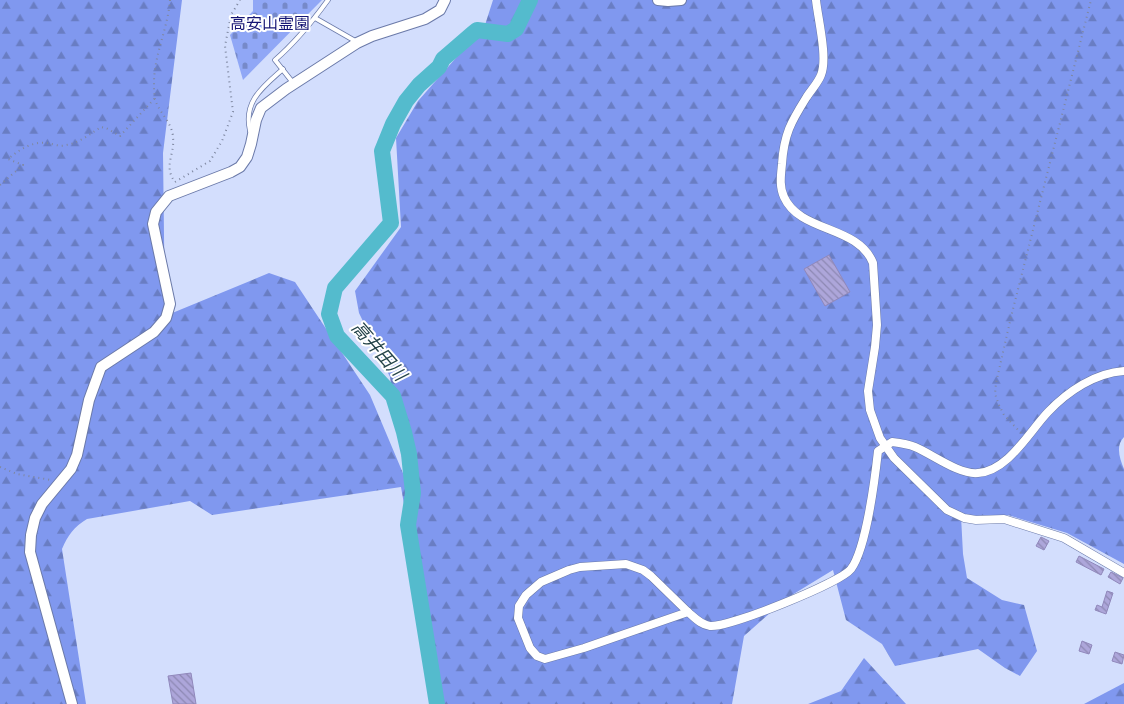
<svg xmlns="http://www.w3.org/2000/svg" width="1124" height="704" font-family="'IBM Plex Sans','Noto Sans JP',sans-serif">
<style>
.forest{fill:url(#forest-firs)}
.cemetery{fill:url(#cemetery-stones)}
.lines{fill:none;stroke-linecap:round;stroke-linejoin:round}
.river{stroke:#54bbcd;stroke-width:16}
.building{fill:url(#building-back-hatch);stroke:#9088bb}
.service-casing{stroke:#6b7aa9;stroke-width:5.5}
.minor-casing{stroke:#6b7aa9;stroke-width:9}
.tertiary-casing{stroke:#6b7aa9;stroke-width:12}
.path{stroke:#7e87a0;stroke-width:2;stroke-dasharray:1 4;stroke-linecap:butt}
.service{stroke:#fff;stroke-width:4}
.minor{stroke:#fff;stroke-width:8}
.tertiary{stroke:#fff;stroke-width:10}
.labels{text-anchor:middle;stroke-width:4;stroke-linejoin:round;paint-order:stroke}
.park-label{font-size:16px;fill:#151574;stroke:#fff}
.water-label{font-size:18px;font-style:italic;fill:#244349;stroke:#fff}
</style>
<defs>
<pattern id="forest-firs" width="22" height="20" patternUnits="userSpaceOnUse" patternTransform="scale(1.25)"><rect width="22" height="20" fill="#8098ef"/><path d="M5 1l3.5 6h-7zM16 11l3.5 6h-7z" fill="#697dc3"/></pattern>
<pattern id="cemetery-stones" width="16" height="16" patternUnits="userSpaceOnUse" patternTransform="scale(1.25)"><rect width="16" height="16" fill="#90a7f6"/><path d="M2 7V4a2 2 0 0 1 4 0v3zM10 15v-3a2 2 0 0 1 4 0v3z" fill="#7689c9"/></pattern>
<pattern id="building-back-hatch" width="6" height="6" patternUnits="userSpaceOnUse" patternTransform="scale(1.25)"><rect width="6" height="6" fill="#ada6da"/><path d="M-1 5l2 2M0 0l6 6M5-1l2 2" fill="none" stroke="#8d88b3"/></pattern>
</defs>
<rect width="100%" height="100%" fill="#d3defd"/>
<!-- forest -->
<g class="forest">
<path d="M 0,0 L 182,0 L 163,153 L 165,316 L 269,273 L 295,282 L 370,395 L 405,478 L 390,377 L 359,313 L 355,291 L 401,227 L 396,138 L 418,101 L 485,25 L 493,0 L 1124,0 L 1124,437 C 1115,446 1120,459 1124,469 L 1124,564 L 1067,533 L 1008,515 L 961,516 L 963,554 L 967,578 L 1002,600 L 1024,605 L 1037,651 L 1020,676 L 1005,668 L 978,649 L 895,666 L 882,644 L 846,620 L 833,570 L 787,598 L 744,636 L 732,704 L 439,704 L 401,487 L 212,515 L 190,501 L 87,519 C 74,527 68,535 62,549 L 86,704 L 0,704 Z"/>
<path d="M 864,658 L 906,704 L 808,704 L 841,691 Z"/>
<path d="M 1124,683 L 1124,704 L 1084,704 Z"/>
</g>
<!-- cemetery -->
<path class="cemetery" d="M 253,0 L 322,0 L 243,80 L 230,35 L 253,11 Z"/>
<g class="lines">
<!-- river -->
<path class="river" d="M 437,704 L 408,525 L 413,493 L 409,454 L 404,432 L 393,396 L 337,336 L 329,314 L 335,288 L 391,223 L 382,151 L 393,124 L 406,101 L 419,85 L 439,67 L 443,59 L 450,53 L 472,34 L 477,30 L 508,34 L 516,29 L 530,0"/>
</g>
<!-- building -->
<g class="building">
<path d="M 829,255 L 850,292 L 825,306 L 804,269 Z"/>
<path d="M 1041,537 L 1049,541 L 1044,550 L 1036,546 Z"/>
<path d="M 1079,556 L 1104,569 L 1101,575 L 1076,562 Z"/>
<path d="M 1111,572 L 1123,578 L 1120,584 L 1108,577 Z"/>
<path d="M 1107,591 L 1113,593 L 1106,614 L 1095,610 L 1097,605 L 1102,607 Z"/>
<path d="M 1082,641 L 1092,645 L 1089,654 L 1079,651 Z"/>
<path d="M 1115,652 L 1124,655 L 1122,664 L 1112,661 Z"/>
<path d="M 191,673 L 196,704 L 173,704 L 168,676 Z"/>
</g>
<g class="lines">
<!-- service casing -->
<g class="service-casing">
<g id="service">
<path d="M 315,18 L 357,42"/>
<path d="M 294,84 L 275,60 C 296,42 312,22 328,0"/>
<path d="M 250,131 C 243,101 263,87 283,69"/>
</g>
</g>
<!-- minor casing -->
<g class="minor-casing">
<g id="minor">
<path d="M 816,0 C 818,19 828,58 821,75 C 818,83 811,90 806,98 C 791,122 784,134 782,164 C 781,175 779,186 784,197 C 800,233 858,225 873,263 L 877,325 L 875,347 L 868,391 L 870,410 L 880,438 L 894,458 L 947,510 L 964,518 L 976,520 L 1004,519 L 1064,538 L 1124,573"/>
<path d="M 626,564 L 643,570 L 651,576 L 688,612 L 584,648 L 545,659 L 537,656 L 530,648 L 518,618 L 519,606 L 526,595 L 541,582 L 569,570 L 580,567 Z"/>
<path d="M 688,612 C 695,618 701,625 710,626 C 728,628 840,583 851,569 C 866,549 875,478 878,451 L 892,442 C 900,443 908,444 915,447 C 932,454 959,475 978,473 C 1008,471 1029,432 1048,412 C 1068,391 1095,373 1124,371"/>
</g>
</g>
<!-- tertiary casing -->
<g class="tertiary-casing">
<g id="tertiary">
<path d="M 658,0 L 668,1 L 681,0"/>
<path d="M 72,704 L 30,552 L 31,535 L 35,518 L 42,504 L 71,469 L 77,455 L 89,400 L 101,367 L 154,332 L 166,318 L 170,304 L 153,224 L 156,212 L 169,196 L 231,172 L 240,167 L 247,157 L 251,144 L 256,120 L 261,108 L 286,89 L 357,43 L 372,36 L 425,19 L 440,10 L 445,0"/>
</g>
</g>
<!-- path -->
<g class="path">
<path d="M 170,0 C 168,28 154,55 154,83 C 154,88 154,94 155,99 C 159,113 172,122 173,137 C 175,155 163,166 175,182"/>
<path d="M 175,182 L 210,161 L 222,141 L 233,112 L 225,46 L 231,15 L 240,0"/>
<path d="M 0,185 L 23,165 L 8,159 C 19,150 32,141 47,143 C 53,144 60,147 66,145 C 79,143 90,134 101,127 L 106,128 L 120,136 L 155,98"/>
<path d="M 1021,433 L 1004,415 L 999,405 L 995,394 L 996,383 L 1011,317 L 1091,0"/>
<path d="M 0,467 L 17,474 L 51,480"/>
</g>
<!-- service -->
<use href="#service" class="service"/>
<!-- minor -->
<use href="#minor" class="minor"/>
<!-- tertiary -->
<use href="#tertiary" class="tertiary"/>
</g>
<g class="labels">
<!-- park labels -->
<g class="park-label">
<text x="270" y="29">高安山霊園</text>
</g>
<!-- water labels -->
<g class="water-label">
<text transform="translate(379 351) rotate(49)" y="6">高井田川</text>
</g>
</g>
</svg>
